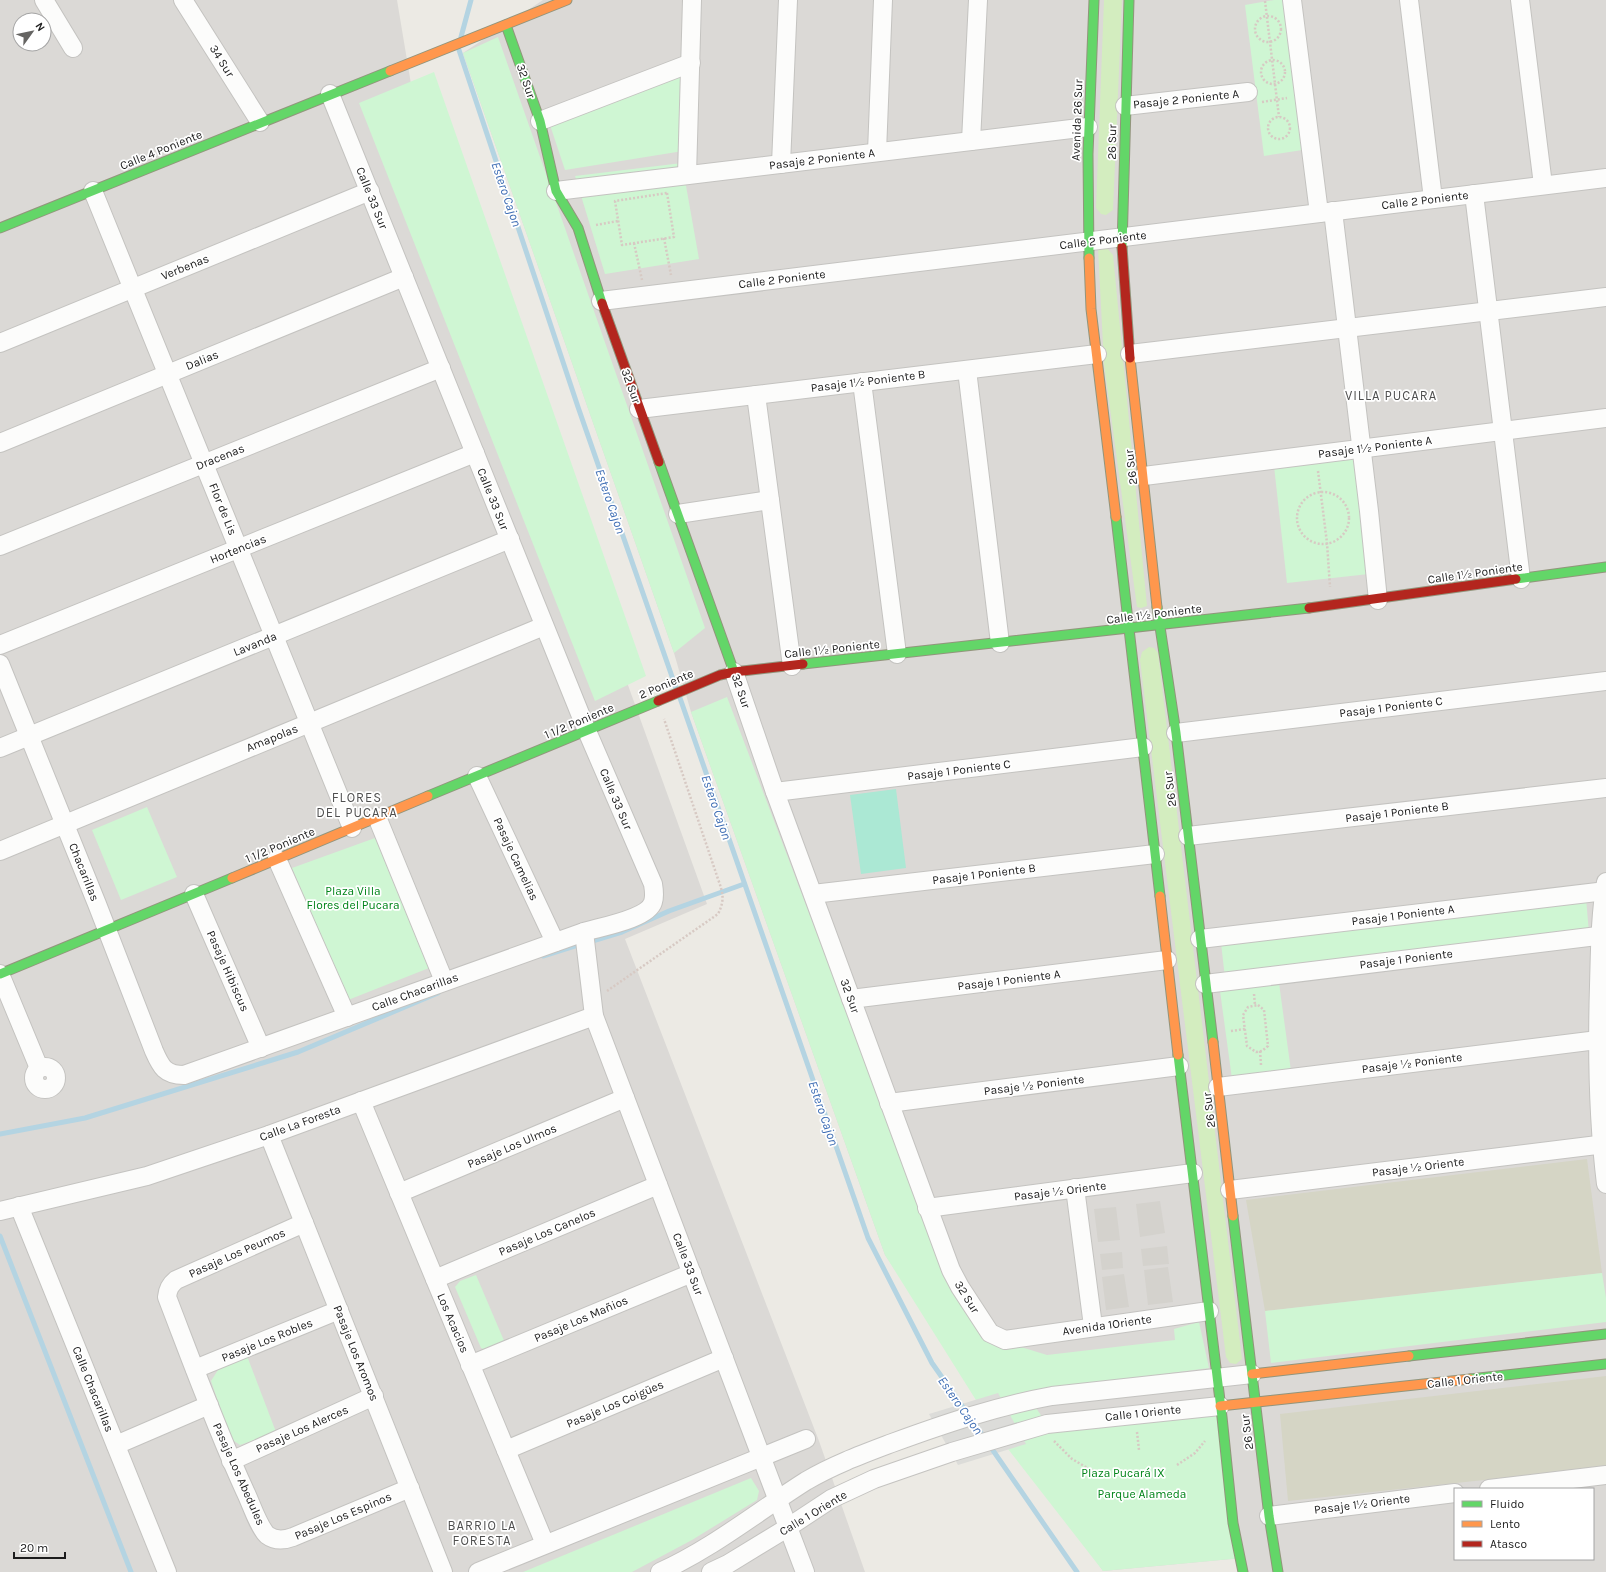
<svg xmlns="http://www.w3.org/2000/svg" width="1606" height="1572" font-family="Karla,sans-serif">
<style>
.residential{fill:#dbd9d6;fill-rule:evenodd}
.construction{fill:#d5d5c5}
.grass{fill:#d3edbf}
.park{fill:#cff6d3}
.pitch{fill:#abe8d4}
.pier{fill:#dcdcd9}
.lines{fill:none;stroke-linecap:round;stroke-linejoin:round}
.stream{stroke:#b4d4e2;stroke-width:5}
.building{fill:#d4d2cd}
.street-casing{stroke:#c4c3c0;stroke-width:20}
.fast-casing{stroke:#92957c;stroke-width:11}
.slow-casing{stroke:#92957c;stroke-width:11}
.jam-casing{stroke:#92957c;stroke-width:11}
.path{stroke:#d7c9c3;stroke-width:2.5;stroke-dasharray:2 2;stroke-linecap:butt}
.street{stroke:#fcfcfb;stroke-width:18}
.fast{stroke:#63d668;stroke-width:9}
.slow{stroke:#ff974d;stroke-width:9}
.jam{stroke:#b3261e;stroke-width:9}
.labels{text-anchor:middle;stroke-width:3.5;stroke-linejoin:round;paint-order:stroke}
.street-label{font-size:12px;fill:#1c1c1c;stroke:#fff}
.park-label{font-size:12px;fill:#018419;stroke:#fff}
.water-label{font-size:13px;font-style:italic;fill:#406fb5;stroke:#fff}
.neighbourhood-label{font-size:13px;letter-spacing:1px;fill:#4f4f4f;stroke:#fff}
</style>
<rect width="100%" height="100%" fill="#eceae4"/>
<!-- residential -->
<g class="residential">
<path d="M 0,0 L 397,0 L 411,84 L 707,904 L 625,939 L 819,1441 L 865,1572 L 0,1572 ZM 20,20 L 44,20 L 44,44 L 20,44 Z"/>
<path d="M 543,0 L 1606,0 L 1606,1572 L 1243,1572 L 1242,1558 L 1103,1571 L 885,1255 L 691,712 L 674,653 L 463,53 ZM 1455,1489 L 1593,1489 L 1593,1559 L 1455,1559 Z"/>
</g>
<!-- construction -->
<g class="construction">
<path d="M 1587,1159 L 1602,1273 L 1265,1311 L 1246,1200 Z"/>
<path d="M 1606,1376 L 1606,1467 L 1288,1501 L 1280,1414 Z"/>
</g>
<!-- grass -->
<g class="grass">
<path d="M 1104,0 L 1122,0 L 1113,210 L 1106,215 L 1101,214 L 1096,208 Z"/>
<path d="M 1106,247 L 1113,255 L 1147,606 L 1141,608 L 1137,607 L 1104,364 L 1098,248 Z"/>
<path d="M 1149,647 L 1154,648 L 1158,653 L 1242,1359 L 1236,1364 L 1230,1363 L 1226,1357 L 1140,660 L 1142,652 Z"/>
</g>
<!-- park -->
<g class="park">
<path d="M 1274,0 L 1288,0 L 1309,149 L 1264,156 L 1245,5 Z"/>
<path d="M 498,37 L 705,628 L 674,653 L 463,53 Z"/>
<path d="M 683,71 L 683,151 L 565,170 L 550,125 Z"/>
<path d="M 434,72 L 646,676 L 595,701 L 359,103 Z"/>
<path d="M 682,163 L 699,259 L 605,274 L 575,176 Z"/>
<path d="M 1356,457 L 1369,574 L 1287,583 L 1274,466 Z"/>
<path d="M 727,697 L 949,1282 L 993,1345 L 1021,1347 L 1047,1355 L 1175,1340 L 1174,1329 L 1199,1322 L 1209,1368 L 1025,1392 L 1047,1424 L 1225,1413 L 1242,1558 L 1103,1571 L 1001,1440 L 885,1255 L 691,712 Z"/>
<path d="M 147,807 L 177,877 L 121,900 L 92,830 Z"/>
<path d="M 375,838 L 429,968 L 348,1000 L 292,868 Z"/>
<path d="M 1586,898 L 1589,933 L 1225,978 L 1221,943 Z"/>
<path d="M 1279,983 L 1291,1071 L 1232,1079 L 1220,991 Z"/>
<path d="M 1602,1273 L 1606,1298 L 1606,1322 L 1271,1363 L 1265,1311 Z"/>
<path d="M 476,1275 L 505,1343 L 488,1351 L 481,1348 L 455,1287 L 460,1281 Z"/>
<path d="M 247,1356 L 276,1432 L 240,1445 L 231,1439 L 211,1381 L 218,1370 Z"/>
<path d="M 751,1478 L 759,1491 L 757,1500 L 692,1540 L 632,1572 L 523,1572 Z"/>
</g>
<!-- pitch -->
<path class="pitch" d="M 896,789 L 906,868 L 861,874 L 850,795 Z"/>
<!-- pier -->
<path class="pier" d="M 998,1393 L 1026,1444 L 958,1465 L 929,1414 Z"/>
<g class="lines">
<!-- stream -->
<g class="stream">
<path d="M 461,37 L 471,0"/>
<path d="M 459,50 L 578,407 L 676,688"/>
<path d="M 680,698 L 868,1238 L 932,1363 L 967,1413"/>
<path d="M 589,942 L 622,932 L 669,911 L 744,884"/>
<path d="M 543,956 L 581,944"/>
<path d="M 0,1134 L 85,1118 L 298,1052 L 438,993"/>
<path d="M 0,1236 L 131,1572"/>
<path d="M 972,1420 L 1077,1572"/>
</g>
</g>
<!-- building -->
<g class="building">
<path d="M 1160,1201 L 1165,1233 L 1140,1237 L 1136,1204 Z"/>
<path d="M 1116,1207 L 1120,1240 L 1098,1242 L 1094,1209 Z"/>
<path d="M 1167,1246 L 1169,1264 L 1143,1266 L 1141,1249 Z"/>
<path d="M 1122,1252 L 1123,1268 L 1102,1270 L 1100,1254 Z"/>
<path d="M 1168,1267 L 1173,1302 L 1148,1305 L 1144,1270 Z"/>
<path d="M 1124,1274 L 1129,1307 L 1106,1310 L 1102,1277 Z"/>
</g>
<g class="lines">
<!-- street casing -->
<g class="street-casing">
<g id="street">
<path d="M 44,0 L 73,48"/>
<path d="M 183,0 L 260,122"/>
<path d="M 1292,0 L 1319,213"/>
<path d="M 1409,0 L 1433,199"/>
<path d="M 1520,0 L 1543,185"/>
<path d="M 1125,106 L 1248,92"/>
<path d="M 540,121 L 691,63"/>
<path d="M 971,141 L 978,0"/>
<path d="M 877,152 L 883,0"/>
<path d="M 781,164 L 788,0"/>
<path d="M 687,175 L 692,0"/>
<path d="M 93,191 L 352,828"/>
<path d="M 556,191 L 1088,127"/>
<path d="M 1474,194 L 1521,579"/>
<path d="M 1333,211 L 1369,511 L 1378,600"/>
<path d="M 601,301 L 1606,178"/>
<path d="M 0,343 L 370,191"/>
<path d="M 1130,354 L 1606,297"/>
<path d="M 967,370 L 1000,643"/>
<path d="M 862,382 L 897,654"/>
<path d="M 756,395 L 792,666"/>
<path d="M 639,409 L 1097,354"/>
<path d="M 0,443 L 404,277"/>
<path d="M 1144,476 L 1606,418"/>
<path d="M 678,514 L 770,500"/>
<path d="M 0,546 L 441,368"/>
<path d="M 0,645 L 475,453"/>
<path d="M 0,664 L 97,904 L 154,1051 C 161,1067 165,1075 184,1075 L 584,932 C 600,927 648,919 653,902 C 655,896 654,890 653,884 L 587,731 L 330,94"/>
<path d="M 734,672 L 775,792 L 951,1270 L 960,1287 L 990,1333 L 1005,1340 L 1209,1311"/>
<path d="M 1176,733 L 1606,681"/>
<path d="M 0,748 L 510,539"/>
<path d="M 477,776 L 555,942"/>
<path d="M 775,792 L 1143,747"/>
<path d="M 377,817 L 444,981"/>
<path d="M 1188,836 L 1606,788"/>
<path d="M 0,851 L 544,626"/>
<path d="M 277,859 L 347,1017"/>
<path d="M 1606,882 C 1600,916 1600,951 1599,986 C 1597,1052 1598,1118 1606,1184"/>
<path d="M 194,894 L 261,1048"/>
<path d="M 813,894 L 1155,854"/>
<path d="M 584,932 L 594,1016 L 805,1572"/>
<path d="M 1200,939 L 1606,891"/>
<path d="M 0,974 L 39,1068"/>
<path d="M 1205,984 L 1606,935"/>
<path d="M 851,999 L 1167,960"/>
<circle cx="45" cy="1078" r="11"/>
<path d="M 1218,1087 L 1606,1039"/>
<path d="M 361,1101 L 545,1544"/>
<path d="M 889,1103 L 1179,1066"/>
<path d="M 269,1135 L 443,1572"/>
<path d="M 1075,1188 L 1093,1326"/>
<path d="M 1230,1190 L 1606,1144"/>
<path d="M 399,1193 L 625,1098"/>
<path d="M 19,1206 L 167,1572"/>
<path d="M 927,1208 L 1193,1173"/>
<path d="M 0,1211 L 147,1176 L 269,1135 L 594,1016"/>
<path d="M 304,1223 L 176,1280 C 170,1285 168,1289 167,1297 C 192,1362 216,1428 245,1491 C 251,1503 258,1526 267,1535 C 275,1541 285,1540 293,1537 L 410,1488"/>
<path d="M 435,1279 L 658,1185"/>
<path d="M 470,1365 L 692,1273"/>
<path d="M 195,1369 L 339,1310"/>
<path d="M 116,1445 L 209,1405"/>
<path d="M 506,1450 L 724,1358"/>
<path d="M 231,1461 L 374,1396"/>
<path d="M 1489,1489 L 1606,1475"/>
<path d="M 1269,1516 L 1455,1493"/>
<path d="M 478,1572 L 806,1439"/>
<path d="M 660,1572 C 713,1548 757,1512 806,1481 C 833,1465 863,1454 892,1443 C 944,1424 997,1406 1052,1396 L 1252,1374"/>
<path d="M 711,1572 L 728,1564 L 787,1528 L 831,1499 L 874,1479 L 952,1452 L 1047,1424 L 1220,1406"/>
</g>
</g>
<!-- fast casing -->
<g class="fast-casing">
<g id="fast">
<path d="M 506,25 L 540,121 L 556,191 L 578,228 L 602,303"/>
<path d="M 0,228 L 390,71"/>
<path d="M 1122,247 L 1129,0"/>
<path d="M 1089,258 L 1088,154 L 1094,0"/>
<path d="M 659,462 L 734,672"/>
<path d="M 1116,517 L 1160,896"/>
<path d="M 1516,579 L 1606,567"/>
<path d="M 1157,607 L 1176,733 L 1213,1042"/>
<path d="M 803,664 L 1309,608"/>
<path d="M 428,796 L 658,701"/>
<path d="M 0,974 L 232,878"/>
<path d="M 1178,1055 L 1222,1417 L 1233,1523 L 1243,1572"/>
<path d="M 1233,1216 L 1269,1516 L 1278,1572"/>
<path d="M 1409,1356 L 1606,1334"/>
<path d="M 1470,1379 L 1606,1364"/>
</g>
</g>
<!-- slow casing -->
<g class="slow-casing">
<g id="slow">
<path d="M 390,71 L 567,0"/>
<path d="M 1089,258 L 1091,309 L 1116,517"/>
<path d="M 1130,358 L 1157,607"/>
<path d="M 232,878 L 428,796"/>
<path d="M 1160,896 L 1178,1055"/>
<path d="M 1213,1042 L 1233,1216"/>
<path d="M 1252,1374 L 1409,1356"/>
<path d="M 1220,1406 L 1470,1379"/>
</g>
</g>
<!-- jam casing -->
<g class="jam-casing">
<g id="jam">
<path d="M 1122,247 L 1130,358"/>
<path d="M 602,303 L 659,462"/>
<path d="M 1309,608 L 1516,579"/>
<path d="M 658,701 L 720,675 L 734,672 L 803,664"/>
</g>
</g>
<!-- path -->
<g class="path">
<path d="M 1265,1 L 1279,117"/>
<circle cx="1268" cy="29" r="13"/>
<circle cx="1273" cy="72" r="12"/>
<path d="M 1262,102 L 1287,98"/>
<circle cx="1279" cy="128" r="11"/>
<path d="M 667,193 L 674,237 L 622,245 L 615,201 Z"/>
<path d="M 596,225 L 618,221"/>
<path d="M 664,238 L 671,275"/>
<path d="M 634,243 L 642,280"/>
<path d="M 1318,471 L 1327,543 L 1330,587"/>
<circle cx="1323" cy="518" r="26"/>
<path d="M 607,991 L 718,914 C 725,900 723,893 718,879 L 664,719"/>
<path d="M 1254,994 L 1255,1005"/>
<path d="M 1258,1005 L 1264,1010 L 1268,1046 L 1262,1051 L 1256,1052 L 1247,1046 L 1243,1015 L 1248,1007 Z"/>
<path d="M 1231,1031 L 1245,1029"/>
<path d="M 1260,1051 L 1261,1065"/>
<path d="M 1137,1432 L 1139,1450"/>
<path d="M 1054,1441 L 1072,1459 L 1091,1470 L 1101,1473"/>
<path d="M 1177,1465 L 1195,1453 L 1205,1441"/>
</g>
<!-- street -->
<use href="#street" class="street"/>
<!-- fast -->
<use href="#fast" class="fast"/>
<!-- slow -->
<use href="#slow" class="slow"/>
<!-- jam -->
<use href="#jam" class="jam"/>
</g>
<g class="labels">
<!-- street labels -->
<g class="street-label">
<text transform="translate(222 61) rotate(58)" y="4">34 Sur</text>
<text transform="translate(526 81) rotate(71)" y="4">32 Sur</text>
<text transform="translate(1186 99) rotate(-6)" y="4">Pasaje 2 Poniente A</text>
<text transform="translate(1077 120) rotate(-88)" y="4">Avenida 26 Sur</text>
<text transform="translate(1112 142) rotate(-89)" y="4">26 Sur</text>
<text transform="translate(161 150) rotate(-22)" y="4">Calle 4 Poniente</text>
<text transform="translate(822 159) rotate(-7)" y="4">Pasaje 2 Poniente A</text>
<text transform="translate(372 198) rotate(68)" y="4">Calle 33 Sur</text>
<text transform="translate(1425 200) rotate(-7)" y="4">Calle 2 Poniente</text>
<text transform="translate(1103 240) rotate(-7)" y="4">Calle 2 Poniente</text>
<text transform="translate(185 267) rotate(-22)" y="4">Verbenas</text>
<text transform="translate(782 279) rotate(-7)" y="4">Calle 2 Poniente</text>
<text transform="translate(202 360) rotate(-22)" y="4">Dalias</text>
<text transform="translate(868 381) rotate(-7)" y="4">Pasaje 1½ Poniente B</text>
<text transform="translate(631 386) rotate(70)" y="4">32 Sur</text>
<text transform="translate(1375 447) rotate(-7)" y="4">Pasaje 1½ Poniente A</text>
<text transform="translate(220 457) rotate(-22)" y="4">Dracenas</text>
<text transform="translate(1131 467) rotate(-97)" y="4">26 Sur</text>
<text transform="translate(493 499) rotate(68)" y="4">Calle 33 Sur</text>
<text transform="translate(223 509) rotate(68)" y="4">Flor de Lis</text>
<text transform="translate(238 549) rotate(-22)" y="4">Hortencias</text>
<text transform="translate(1475 573) rotate(-8)" y="4">Calle 1½ Poniente</text>
<text transform="translate(1154 614) rotate(-7)" y="4">Calle 1½ Poniente</text>
<text transform="translate(255 644) rotate(-22)" y="4">Lavanda</text>
<text transform="translate(832 649) rotate(-6)" y="4">Calle 1½ Poniente</text>
<text transform="translate(666 684) rotate(-23)" y="4">2 Poniente</text>
<text transform="translate(741 691) rotate(71)" y="4">32 Sur</text>
<text transform="translate(1391 707) rotate(-7)" y="4">Pasaje 1 Poniente C</text>
<text transform="translate(579 721) rotate(-23)" y="4">1 1/2 Poniente</text>
<text transform="translate(272 738) rotate(-22)" y="4">Amapolas</text>
<text transform="translate(959 770) rotate(-7)" y="4">Pasaje 1 Poniente C</text>
<text transform="translate(1170 789) rotate(-97)" y="4">26 Sur</text>
<text transform="translate(616 799) rotate(67)" y="4">Calle 33 Sur</text>
<text transform="translate(1397 812) rotate(-7)" y="4">Pasaje 1 Poniente B</text>
<text transform="translate(280 845) rotate(-23)" y="4">1 1/2 Poniente</text>
<text transform="translate(516 859) rotate(65)" y="4">Pasaje Camelias</text>
<text transform="translate(84 872) rotate(68)" y="4">Chacarillas</text>
<text transform="translate(984 874) rotate(-7)" y="4">Pasaje 1 Poniente B</text>
<text transform="translate(1403 915) rotate(-7)" y="4">Pasaje 1 Poniente A</text>
<text transform="translate(1406 959) rotate(-7)" y="4">Pasaje 1 Poniente</text>
<text transform="translate(228 971) rotate(66)" y="4">Pasaje Hibiscus</text>
<text transform="translate(1009 980) rotate(-7)" y="4">Pasaje 1 Poniente A</text>
<text transform="translate(415 992) rotate(-20)" y="4">Calle Chacarillas</text>
<text transform="translate(850 996) rotate(70)" y="4">32 Sur</text>
<text transform="translate(1412 1063) rotate(-7)" y="4">Pasaje ½ Poniente</text>
<text transform="translate(1034 1085) rotate(-7)" y="4">Pasaje ½ Poniente</text>
<text transform="translate(1209 1110) rotate(-97)" y="4">26 Sur</text>
<text transform="translate(300 1123) rotate(-20)" y="4">Calle La Foresta</text>
<text transform="translate(512 1146) rotate(-23)" y="4">Pasaje Los Ulmos</text>
<text transform="translate(1418 1167) rotate(-7)" y="4">Pasaje ½ Oriente</text>
<text transform="translate(1060 1191) rotate(-7)" y="4">Pasaje ½ Oriente</text>
<text transform="translate(547 1232) rotate(-23)" y="4">Pasaje Los Canelos</text>
<text transform="translate(237 1253) rotate(-24)" y="4">Pasaje Los Peumos</text>
<text transform="translate(688 1264) rotate(69)" y="4">Calle 33 Sur</text>
<text transform="translate(967 1297) rotate(58)" y="4">32 Sur</text>
<text transform="translate(581 1319) rotate(-23)" y="4">Pasaje Los Mañios</text>
<text transform="translate(453 1323) rotate(67)" y="4">Los Acacios</text>
<text transform="translate(1107 1325) rotate(-8)" y="4">Avenida 1Oriente</text>
<text transform="translate(267 1340) rotate(-22)" y="4">Pasaje Los Robles</text>
<text transform="translate(356 1353) rotate(68)" y="4">Pasaje Los Aromos</text>
<text transform="translate(1465 1380) rotate(-6)" y="4">Calle 1 Oriente</text>
<text transform="translate(93 1389) rotate(68)" y="4">Calle Chacarillas</text>
<text transform="translate(615 1404) rotate(-23)" y="4">Pasaje Los Coigües</text>
<text transform="translate(1143 1413) rotate(-6)" y="4">Calle 1 Oriente</text>
<text transform="translate(302 1429) rotate(-24)" y="4">Pasaje Los Alerces</text>
<text transform="translate(1247 1432) rotate(-97)" y="4">26 Sur</text>
<text transform="translate(239 1474) rotate(66)" y="4">Pasaje Los Abedules</text>
<text transform="translate(1362 1504) rotate(-7)" y="4">Pasaje 1½ Oriente</text>
<text transform="translate(813 1513) rotate(-31)" y="4">Calle 1 Oriente</text>
<text transform="translate(343 1516) rotate(-23)" y="4">Pasaje Los Espinos</text>
</g>
<!-- park labels -->
<g class="park-label">
<text x="353" y="895">Plaza Villa<tspan x="353" dy="14">Flores del Pucara</tspan></text>
<text x="1123" y="1477">Plaza Pucará IX</text>
<text x="1142" y="1498">Parque Alameda</text>
</g>
<!-- water labels -->
<g class="water-label">
<text transform="translate(507 194) rotate(71)" y="5">Estero Cajon</text>
<text transform="translate(611 501) rotate(71)" y="5">Estero Cajon</text>
<text transform="translate(717 807) rotate(71)" y="5">Estero Cajon</text>
<text transform="translate(824 1113) rotate(71)" y="5">Estero Cajon</text>
<text transform="translate(961 1405) rotate(55)" y="5">Estero Cajon</text>
</g>
<!-- neighbourhood labels -->
<g class="neighbourhood-label">
<text x="1391" y="400">VILLA PUCARA</text>
<text x="357" y="802">FLORES<tspan x="357" dy="15">DEL PUCARA</tspan></text>
<text x="482" y="1530">BARRIO LA<tspan x="482" dy="15">FORESTA</tspan></text>
</g>
</g>
<!-- legend -->
<rect x="1454" y="1488" width="140" height="72" fill="#ffffff" stroke="#a4a4a4"/>
<rect x="1462" y="1501" width="20" height="6" fill="#63d668" stroke="#a4a4a4"/>
<text x="1490" y="1508" font-size="12" fill="#1c1c1c">Fluido</text>
<rect x="1462" y="1521" width="20" height="6" fill="#ff974d" stroke="#a4a4a4"/>
<text x="1490" y="1528" font-size="12" fill="#1c1c1c">Lento</text>
<rect x="1462" y="1541" width="20" height="6" fill="#b3261e" stroke="#a4a4a4"/>
<text x="1490" y="1548" font-size="12" fill="#1c1c1c">Atasco</text>
<!-- north arrow -->
<g transform="translate(32 32) rotate(57)"><circle r="19" fill="#ffffff" stroke="#a4a4a4"/>
<path d="M0-3L7 15L0 10L-7 15Z" fill="#656462"/>
<text y="-6" font-size="11" font-weight="bold" text-anchor="middle" fill="#1c1c1c">N</text>
</g>
<!-- scale -->
<path d="M14 1552v6h51v-6" fill="none" stroke="#1c1c1c" stroke-width="2"/>
<text x="20" y="1552" font-size="12" fill="#1c1c1c" stroke="#ffffff" stroke-width="3" paint-order="stroke">20 m</text>
</svg>
